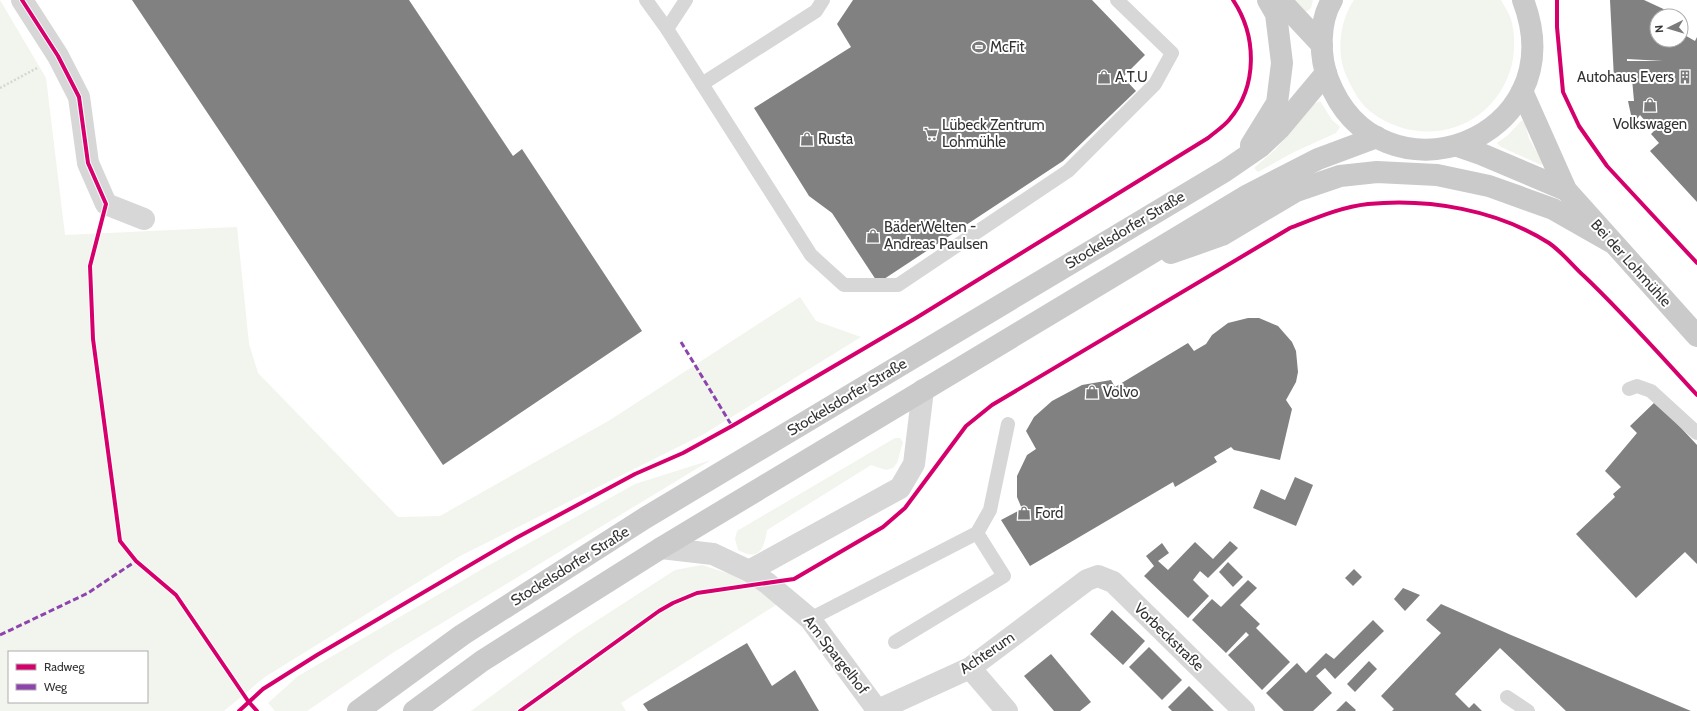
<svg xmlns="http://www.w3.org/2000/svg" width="1697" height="711" font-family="Cabin,sans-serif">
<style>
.green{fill:#f1f5ed;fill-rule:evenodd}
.building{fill:#818181;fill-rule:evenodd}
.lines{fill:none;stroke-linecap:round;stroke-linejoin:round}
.path{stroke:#d6d6d6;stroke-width:2.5;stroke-dasharray:2 2;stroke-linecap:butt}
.service{stroke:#d7d7d7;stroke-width:14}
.minor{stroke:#d7d7d7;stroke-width:22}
.primary{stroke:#cacaca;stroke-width:22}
.quiet{stroke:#8e44ad;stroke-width:3;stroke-dasharray:6 3;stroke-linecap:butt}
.cycleway-casing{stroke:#fff;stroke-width:6}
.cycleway{stroke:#d6006c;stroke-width:4}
.labels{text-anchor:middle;stroke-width:4;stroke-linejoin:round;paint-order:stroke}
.poi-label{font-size:15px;fill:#333;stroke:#fff;text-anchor:start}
.street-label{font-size:15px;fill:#333;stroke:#fff}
</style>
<rect width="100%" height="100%" fill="#fff"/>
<!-- green -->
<g class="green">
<path d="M 0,0 L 46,78 L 65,235 L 237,227 L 249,344 L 258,373 L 398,517 L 440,516 L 610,420 L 800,297 L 816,321 L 861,337 L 704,434 L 460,556 L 265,677 L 224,711 L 0,711 ZM 9,652 L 147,652 L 147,702 L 9,702 Z"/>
<path d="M 1292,0 L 1313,0 L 1311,8 L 1307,11 L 1301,12 Z"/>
<path d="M 1354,0 L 1501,0 C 1504,6 1509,13 1511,19 C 1515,33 1515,50 1512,64 C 1496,128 1424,152 1371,112 C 1359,103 1352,88 1346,75 C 1336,51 1340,21 1354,0 Z"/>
<path d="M 1320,101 L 1332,120 L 1340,127 L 1336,133 L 1294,152 L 1258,172 L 1254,168 L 1276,149 L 1310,106 Z"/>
<path d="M 1522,120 L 1525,123 L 1529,139 L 1543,162 L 1541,165 L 1501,147 L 1497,143 L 1508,135 Z"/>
<path d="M 895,438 L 900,438 L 903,442 L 897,463 L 893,468 L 886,470 L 871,465 L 767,530 C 764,548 760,562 738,550 L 735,539 L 737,531 Z"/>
<path d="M 711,460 L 394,652 L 307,711 L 275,711 L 268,703 L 298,676 L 484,568 L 635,484 Z"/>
<path d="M 702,565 L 733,575 L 779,603 L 621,703 L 626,711 L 471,711 L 573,636 L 675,570 Z"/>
</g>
<!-- building -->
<g class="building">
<path d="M 132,0 L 409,0 L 513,156 L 522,149 L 642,331 L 443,465 Z"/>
<path d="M 853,0 L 1092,0 L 1145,55 L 1123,77 L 1136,91 L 1063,161 L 878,283 L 832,213 L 809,196 L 754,108 L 851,47 L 837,24 Z"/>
<path d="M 1610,0 L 1644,0 L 1670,12 L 1670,16 L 1657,16 L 1657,40 L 1681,40 L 1681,33 L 1695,41 L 1697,37 L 1697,202 L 1650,151 L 1659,143 L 1651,134 L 1654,131 L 1640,115 L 1636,120 L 1631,115 L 1628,101 L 1634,101 L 1632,79 L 1614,79 ZM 1627,59 L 1663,61 L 1627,61 Z"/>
<path d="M 1248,318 L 1259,318 L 1278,326 L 1292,342 L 1296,351 L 1298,372 L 1296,382 L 1286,400 L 1292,409 L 1280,460 L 1234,450 L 1231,447 L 1214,457 L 1217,462 L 1175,487 L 1173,482 L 1030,566 L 1001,520 L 1022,509 L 1017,497 L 1017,476 L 1027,455 L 1036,449 L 1026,431 L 1034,417 L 1052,401 L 1082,385 L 1111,380 L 1115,387 L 1188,343 L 1194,351 L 1206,344 L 1212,335 L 1228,323 Z"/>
<path d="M 1656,401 L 1697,445 L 1697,564 L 1685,552 L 1636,598 L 1576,534 L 1615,497 L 1613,494 L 1621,487 L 1605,471 L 1637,433 L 1630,426 Z"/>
<path d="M 1295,477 L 1313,485 L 1296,526 L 1253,508 L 1261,489 L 1285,500 Z"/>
<path d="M 1230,541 L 1238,548 L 1208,578 L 1200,571 L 1193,580 L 1209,596 L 1188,618 L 1144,576 L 1154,566 L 1146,556 L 1162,543 L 1169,553 L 1158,561 L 1168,570 L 1195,542 L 1213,559 Z"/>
<path d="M 1228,562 L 1243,577 L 1233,587 L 1219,572 Z"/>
<path d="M 1354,569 L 1362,577 L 1353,586 L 1345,578 Z"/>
<path d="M 1248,580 L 1257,588 L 1240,605 L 1260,624 L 1256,628 L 1290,662 L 1262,690 L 1228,655 L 1249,635 L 1246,632 L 1226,653 L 1192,620 L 1212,599 L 1221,607 Z"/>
<path d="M 1403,588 L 1420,595 L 1405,611 L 1394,599 Z"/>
<path d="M 1441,604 L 1511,635 L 1691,711 L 1566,711 L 1500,648 L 1455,694 L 1469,708 L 1474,703 L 1482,711 L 1392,711 L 1394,709 L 1381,696 L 1441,633 L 1426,620 Z"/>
<path d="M 1112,610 L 1145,641 L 1123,665 L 1090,634 Z"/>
<path d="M 1373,620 L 1384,631 L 1335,679 L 1325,668 L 1316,676 L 1332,693 L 1313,711 L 1284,711 L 1266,693 L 1297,663 L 1306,673 L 1326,653 L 1334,659 Z"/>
<path d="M 747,643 L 772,686 L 795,670 L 819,711 L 648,711 L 643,704 Z"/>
<path d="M 1149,647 L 1182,680 L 1162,700 L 1129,667 Z"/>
<path d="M 1051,654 L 1091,702 L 1080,711 L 1054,711 L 1024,676 Z"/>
<path d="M 1369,661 L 1377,669 L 1355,692 L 1347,684 Z"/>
<path d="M 1189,686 L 1214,711 L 1172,711 L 1168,707 Z"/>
<path d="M 1346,701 L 1356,710 L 1355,711 L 1336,711 Z"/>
</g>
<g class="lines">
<!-- path -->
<path class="path" d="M 0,88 L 37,68"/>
<!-- service -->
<g class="service">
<path d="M 646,0 L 667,29 L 811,255 L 844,285 L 898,285 L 1068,171 L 1155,84 L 1172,53 L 1117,0"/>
<path d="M 667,29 L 686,0"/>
<path d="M 702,84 L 816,11 L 823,0"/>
<path d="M 1629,389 L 1637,386 L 1651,391 L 1697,433"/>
<path d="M 810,619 L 977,533 L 990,510 L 1008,424"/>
<path d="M 895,642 L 1004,576 L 977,533"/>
<path d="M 1507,697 L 1528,711"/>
</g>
<!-- minor -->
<g class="minor">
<path d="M 22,0 L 58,56 L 79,97 L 88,163 L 106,204 L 144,219"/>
<path d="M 661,548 L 713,554 L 749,571 L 767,583 L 810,619 L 878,711"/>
<path d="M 749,571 L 900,488 L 914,464 L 923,390"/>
<path d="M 970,668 L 1007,711"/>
<path d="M 878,710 L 970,668 L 1087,580 L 1098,576 L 1113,582 L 1244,711"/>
</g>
<!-- primary -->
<g class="primary">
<path d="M 1280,0 L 1322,45"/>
<path d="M 1332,0 C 1319,22 1319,55 1328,79 C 1379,212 1577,141 1523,0"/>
<path d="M 1522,91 L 1566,190 L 1697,336"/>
<path d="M 1251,145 L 1277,103 L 1282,63 L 1276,14 L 1268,0"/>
<path d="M 1458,146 L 1481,154 L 1566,190"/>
<path d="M 1171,253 L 1222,235 L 1296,191 L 1340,176 L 1377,172 L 1437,175 L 1489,186 L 1553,209 L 1611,242"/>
<path d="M 358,711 L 462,635 L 645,518 L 1225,171 L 1260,147 L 1280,128 L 1326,73"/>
<path d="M 414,711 L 482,661 L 661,548 L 1248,195 L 1318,159 L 1377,137"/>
</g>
<!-- quiet -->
<g class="quiet">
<path d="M 681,342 L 732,426"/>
<path d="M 0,635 L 88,593 L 136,561"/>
</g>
<!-- cycleway casing -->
<g class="cycleway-casing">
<g id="cycleway">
<path d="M 22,0 L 58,56 L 79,97 L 88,163 L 106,204 L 90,266 L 93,339 L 120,541 L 136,561 L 176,595 L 248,701 L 257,711"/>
<path d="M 1557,0 L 1557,27 L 1563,92 L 1579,126 L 1607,166 L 1697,263"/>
<path d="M 239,711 L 263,689 L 317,655 L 516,538 L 635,474 L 683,453 L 732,426 L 916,318 L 1208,138 C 1215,132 1223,127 1229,120 C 1258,86 1257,36 1233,0"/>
<path d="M 520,711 L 659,611 L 673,603 L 697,593 L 794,579 L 883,527 L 905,508 L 966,426 L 992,405 L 1290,228 C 1316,218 1341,207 1368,204 C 1429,198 1497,210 1549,243 C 1562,252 1573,266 1584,276 C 1624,314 1660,355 1697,395"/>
</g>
</g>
<!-- cycleway -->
<use href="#cycleway" class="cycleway"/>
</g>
<!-- icons -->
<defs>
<g id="stadium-bare" transform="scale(1.08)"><path d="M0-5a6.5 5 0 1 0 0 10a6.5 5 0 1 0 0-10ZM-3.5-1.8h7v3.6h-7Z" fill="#7a7a7a" stroke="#fff" stroke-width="2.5" paint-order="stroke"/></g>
<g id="shop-bare" transform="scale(1.08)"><path d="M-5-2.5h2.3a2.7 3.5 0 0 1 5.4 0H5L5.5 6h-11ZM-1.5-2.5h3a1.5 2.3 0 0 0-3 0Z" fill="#7a7a7a" stroke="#fff" stroke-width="2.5" paint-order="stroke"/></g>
<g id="building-bare" transform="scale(1.08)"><path d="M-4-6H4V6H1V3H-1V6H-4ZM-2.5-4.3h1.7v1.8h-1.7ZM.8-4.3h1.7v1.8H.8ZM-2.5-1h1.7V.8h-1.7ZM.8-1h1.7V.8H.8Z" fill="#7a7a7a" stroke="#fff" stroke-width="2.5" paint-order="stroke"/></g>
<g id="supermarket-bare" transform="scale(1.08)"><path d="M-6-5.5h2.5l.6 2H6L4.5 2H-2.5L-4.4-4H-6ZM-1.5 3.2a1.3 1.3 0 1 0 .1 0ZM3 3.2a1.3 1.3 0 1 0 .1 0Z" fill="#7a7a7a" stroke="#fff" stroke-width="2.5" paint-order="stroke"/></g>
</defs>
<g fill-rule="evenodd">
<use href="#stadium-bare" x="979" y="47"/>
<use href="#shop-bare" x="1104" y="77"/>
<use href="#building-bare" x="1685" y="77"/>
<use href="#shop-bare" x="1650" y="105"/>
<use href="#supermarket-bare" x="931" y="134"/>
<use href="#shop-bare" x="807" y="139"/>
<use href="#shop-bare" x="873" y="236"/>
<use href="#shop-bare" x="1092" y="392"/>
<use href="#shop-bare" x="1024" y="513"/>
</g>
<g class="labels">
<!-- poi labels -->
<g class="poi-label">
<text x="990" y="52">McFit</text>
<text x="1115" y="82">A.T.U</text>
<text x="1674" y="82" text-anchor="end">Autohaus Evers</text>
<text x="1650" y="129" text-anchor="middle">Volkswagen</text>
<text x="942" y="130">Lübeck Zentrum<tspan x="942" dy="17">Lohmühle</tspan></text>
<text x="818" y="144">Rusta</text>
<text x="884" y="232">BäderWelten -<tspan x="884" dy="17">Andreas Paulsen</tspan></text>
<text x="1103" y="397">Volvo</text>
<text x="1035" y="518">Ford</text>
</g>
<!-- street labels -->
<g class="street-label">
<text transform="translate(1125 230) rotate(-31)" y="5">Stockelsdorfer Straße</text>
<text transform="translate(1631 263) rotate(48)" y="5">Bei der Lohmühle</text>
<text transform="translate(847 397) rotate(-31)" y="5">Stockelsdorfer Straße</text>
<text transform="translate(570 566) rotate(-32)" y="5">Stockelsdorfer Straße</text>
<text transform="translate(1169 637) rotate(44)" y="5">Vorbeckstraße</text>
<text transform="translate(987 653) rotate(-34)" y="5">Achterum</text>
<text transform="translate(836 655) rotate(52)" y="5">Am Spargelhof</text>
</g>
</g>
<!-- legend -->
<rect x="8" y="651" width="140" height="52" fill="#ffffff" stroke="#adadad"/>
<rect x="16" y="664" width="20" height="6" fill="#d6006c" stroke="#adadad"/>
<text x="44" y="671" font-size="12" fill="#333333">Radweg</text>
<rect x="16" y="684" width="20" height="6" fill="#8e44ad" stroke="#adadad"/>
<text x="44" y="691" font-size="12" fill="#333333">Weg</text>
<!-- north arrow -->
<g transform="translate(1669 28) rotate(265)"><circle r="19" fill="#ffffff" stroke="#adadad"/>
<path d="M0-3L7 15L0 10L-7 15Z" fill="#7a7a7a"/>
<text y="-6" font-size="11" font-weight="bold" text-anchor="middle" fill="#333333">N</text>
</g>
</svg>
